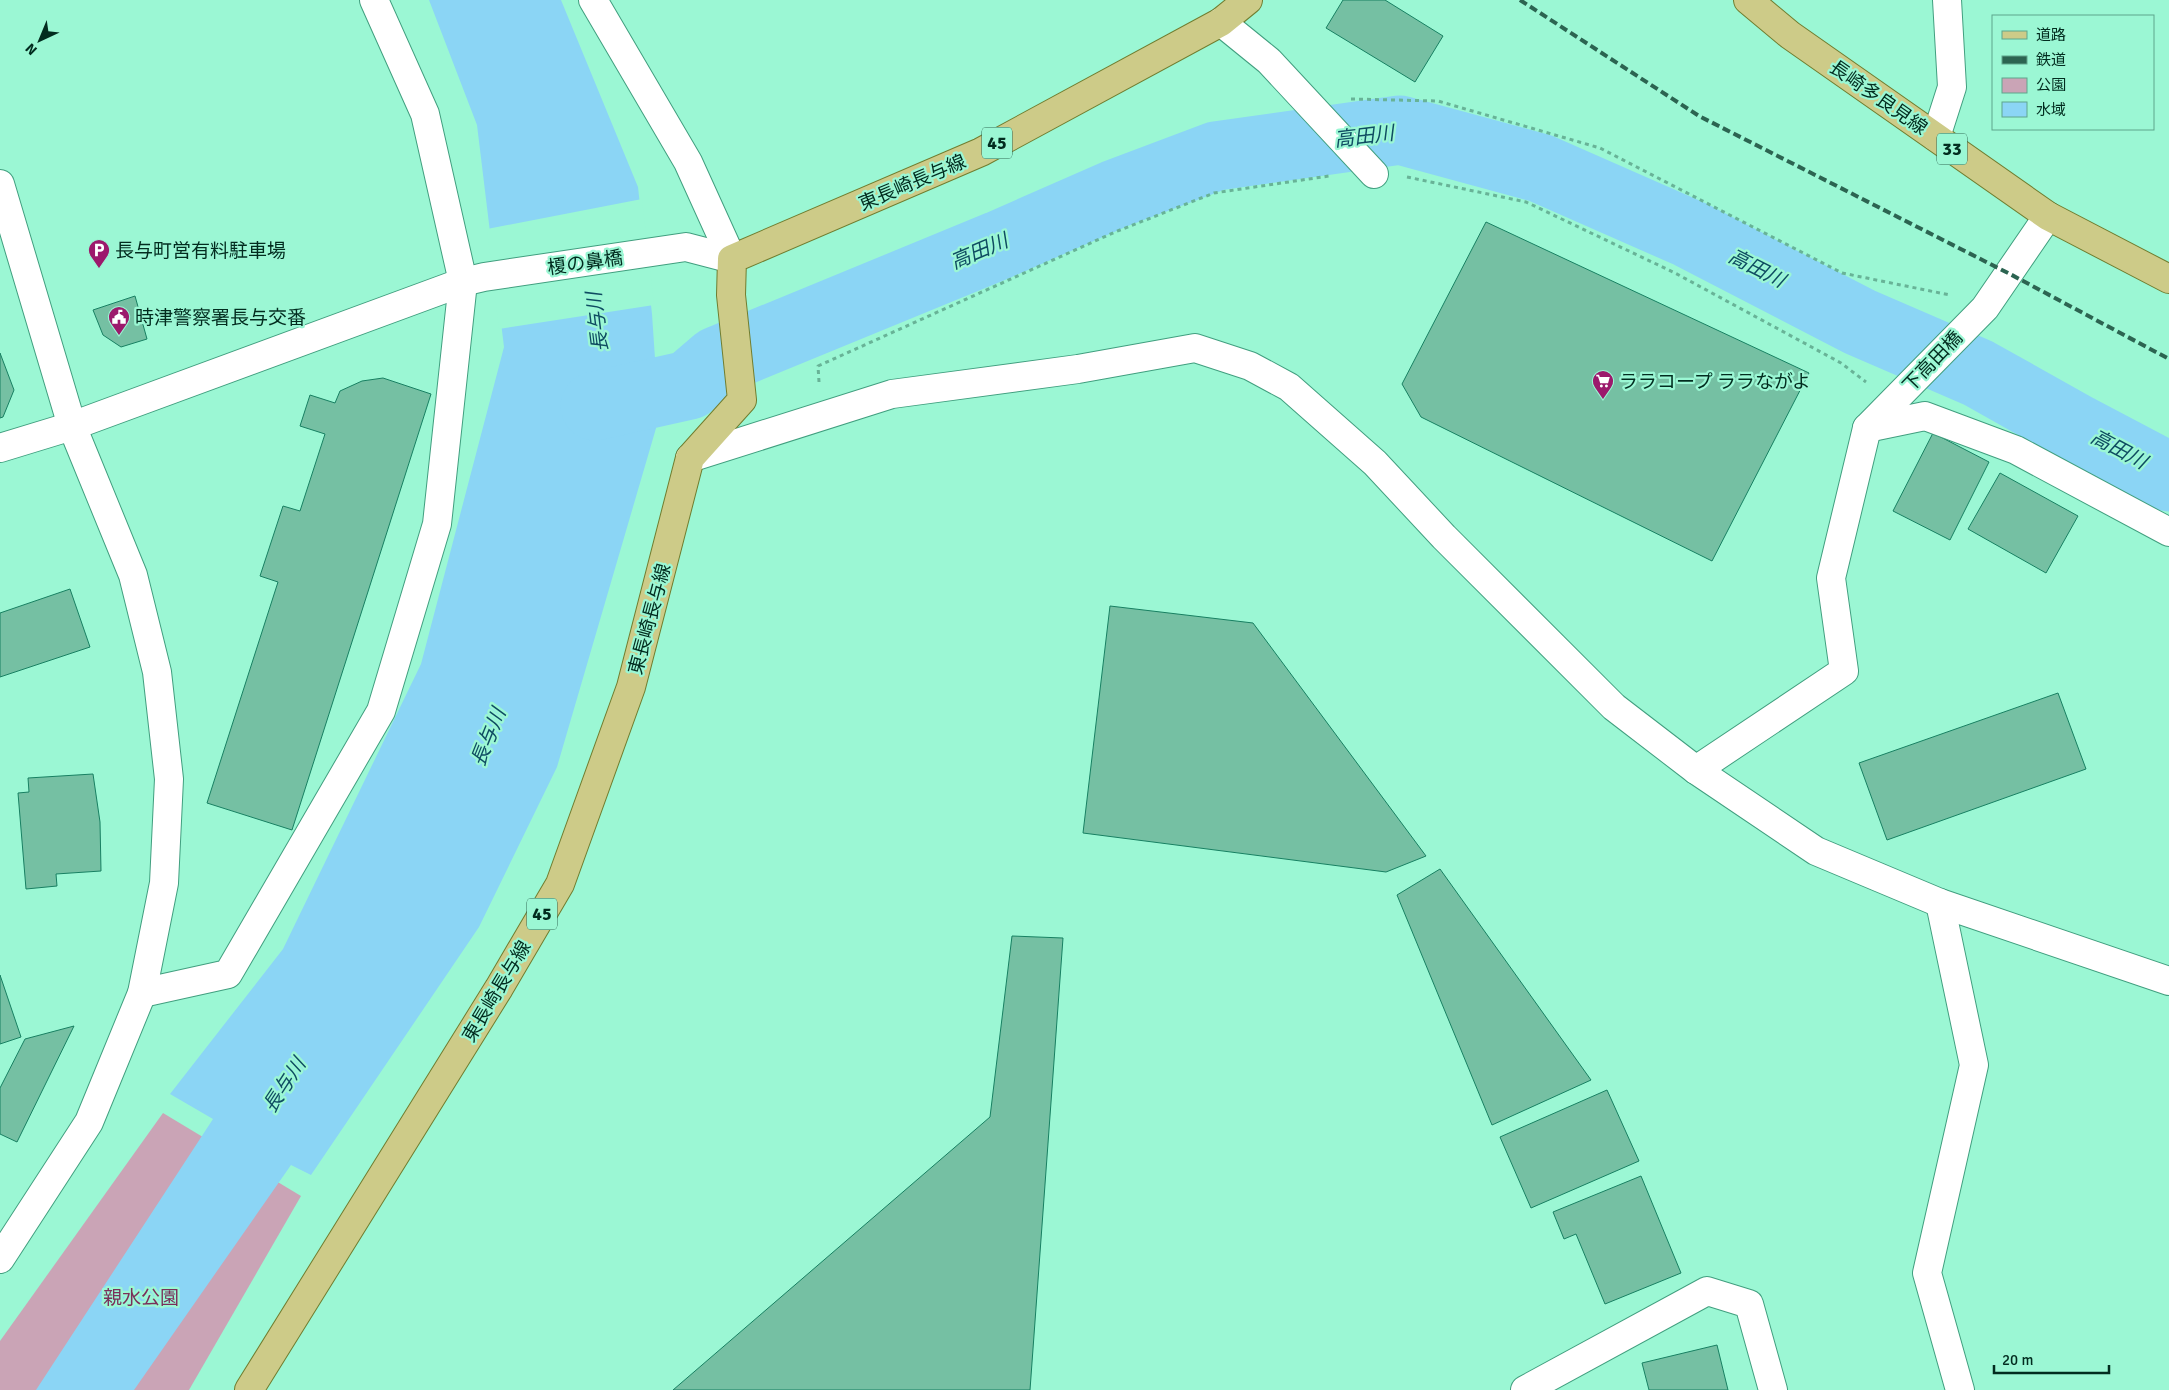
<svg xmlns="http://www.w3.org/2000/svg" width="2169" height="1390" font-family="Signika,'Noto Sans JP',sans-serif">
<style>
.green{fill:#caa4b6}
.water{fill:#8bd5f5}
.pier{fill:#9bf7d4}
.lines{fill:none;stroke-linecap:round;stroke-linejoin:round}
.river{stroke:#8bd5f5;stroke-width:69}
.building{fill:#75c0a3;stroke:#188062}
.minor-casing{stroke:#419f7f;stroke-width:30}
.major-casing{stroke:#707d2f;stroke-width:30}
.path{stroke:#68b397;stroke-width:3;stroke-dasharray:4 4;stroke-linecap:butt}
.minor{stroke:#fff;stroke-width:28}
.major{stroke:#cdcb88;stroke-width:28}
.rail{stroke:#2c6451;stroke-width:4;stroke-dasharray:8 4;stroke-linecap:butt}
.labels{text-anchor:middle;stroke-width:4.5;stroke-linejoin:round;paint-order:stroke}
.shield{fill:#9bf7d4;stroke:#306955;stroke-width:1}
.shield-label{font-size:18px;font-weight:bold;fill:#022c1f}
.street-label{font-size:19px;fill:#022c1f;stroke:#9bf7d4}
.poi-label{font-size:19px;fill:#022c1f;stroke:#9bf7d4;text-anchor:start}
.park-label{font-size:19px;fill:#7a2f5a;stroke:#9bf7d4}
.water-label{font-size:20px;font-style:italic;fill:#0f4c62;stroke:#9bf7d4}
</style>
<rect width="100%" height="100%" fill="#9bf7d4"/>
<!-- green -->
<path class="green" d="M 163,1113 L 301,1196 L 189,1390 L 0,1390 L 0,1341 Z"/>
<!-- water -->
<path class="water" d="M 429,0 L 561,0 L 638,187 L 652,314 L 659,418 L 557,767 L 479,927 L 311,1175 L 291,1165 L 134,1390 L 36,1390 L 213,1119 L 170,1094 L 283,949 L 421,664 L 504,347 L 477,125 Z"/>
<!-- pier -->
<path class="pier" d="M 642,199 L 654,305 L 499,329 L 487,229 Z"/>
<g class="lines">
<!-- river -->
<path class="river" d="M 595,406 L 689,385 L 717,361 L 999,245 L 1115,194 L 1216,156 L 1400,130 L 1540,168 L 1690,234 L 1860,322 L 1978,373 L 2078,429 L 2169,477"/>
</g>
<!-- building -->
<g class="building">
<path d="M 1343,0 L 1385,0 L 1443,36 L 1415,82 L 1326,28 Z"/>
<path d="M 1486,222 L 1809,373 L 1712,561 L 1421,417 L 1402,384 Z"/>
<path d="M 135,296 L 147,339 L 121,347 L 103,335 L 93,310 Z"/>
<path d="M 0,353 L 14,390 L 3,417 L 0,418 Z"/>
<path d="M 383,378 L 431,394 L 292,830 L 207,803 L 278,582 L 260,576 L 283,506 L 300,511 L 325,434 L 300,426 L 310,395 L 335,403 L 340,391 L 362,381 Z"/>
<path d="M 1933,433 L 1989,462 L 1950,540 L 1893,511 Z"/>
<path d="M 2000,473 L 2078,516 L 2046,573 L 1968,529 Z"/>
<path d="M 70,589 L 90,647 L 0,677 L 0,613 Z"/>
<path d="M 1110,606 L 1253,623 L 1426,856 L 1386,872 L 1083,833 Z"/>
<path d="M 2058,693 L 2086,769 L 1887,840 L 1859,763 Z"/>
<path d="M 93,774 L 100,822 L 101,871 L 56,874 L 57,886 L 26,889 L 18,793 L 29,792 L 28,778 Z"/>
<path d="M 1440,869 L 1591,1080 L 1492,1125 L 1397,895 Z"/>
<path d="M 1012,936 L 1063,938 L 1030,1390 L 673,1390 L 990,1117 Z"/>
<path d="M 0,975 L 21,1037 L 0,1044 Z"/>
<path d="M 74,1026 L 17,1142 L 0,1134 L 0,1088 L 25,1039 Z"/>
<path d="M 1607,1090 L 1639,1161 L 1531,1208 L 1500,1137 Z"/>
<path d="M 1641,1176 L 1681,1273 L 1605,1304 L 1576,1234 L 1564,1239 L 1553,1212 Z"/>
<path d="M 1717,1345 L 1728,1390 L 1649,1390 L 1642,1363 Z"/>
</g>
<g class="lines">
<!-- minor casing -->
<g class="minor-casing">
<g id="minor">
<path d="M 593,0 L 688,162 L 732,259"/>
<path d="M 1221,22 L 1269,61 L 1374,174"/>
<path d="M 1936,137 L 1952,87 L 1947,0"/>
<path d="M 0,184 L 72,426 L 133,575 L 157,672 L 169,779 L 164,883 L 142,993 L 89,1122 L 0,1259"/>
<path d="M 1867,428 L 1925,416 L 2016,450 L 2169,532"/>
<path d="M 0,448 L 72,426 L 463,282 L 484,277 L 686,247 L 732,259"/>
<path d="M 690,458 L 892,394 L 1078,369 L 1195,348 L 1250,366 L 1289,387 L 1375,463 L 1444,537 L 1614,707 L 1696,770 L 1816,851 L 1940,903 L 2169,981"/>
<path d="M 1696,770 L 1844,671 L 1831,578 L 1867,428 L 1985,308 L 2048,216"/>
<path d="M 1940,903 L 1974,1065 L 1927,1273 L 1960,1390"/>
<path d="M 142,993 L 228,974 L 381,711 L 437,524 L 463,282 L 425,114 L 374,0"/>
<path d="M 1525,1390 L 1707,1291 L 1749,1304 L 1773,1390"/>
</g>
</g>
<!-- major casing -->
<g class="major-casing">
<g id="major">
<path d="M 1748,0 L 1790,35 L 2048,216 L 2169,279"/>
<path d="M 249,1390 L 499,988 L 560,884 L 631,687 L 690,458 L 742,400 L 731,295 L 732,259 L 981,152 L 1221,22 L 1248,0"/>
</g>
</g>
<!-- path -->
<g class="path">
<path d="M 1351,99 L 1438,101 L 1600,148 L 1842,273 L 1950,295"/>
<path d="M 1407,177 L 1526,202 L 1675,273 L 1841,363 L 1866,382"/>
<path d="M 819,382 L 818,366 L 1115,232 L 1214,193 L 1329,176"/>
</g>
<!-- minor -->
<use href="#minor" class="minor"/>
<!-- major -->
<use href="#major" class="major"/>
<!-- rail -->
<path class="rail" d="M 1520,0 L 1699,116 L 2010,274 L 2169,359"/>
</g>
<!-- icons -->
<defs>
<g id="parking-pin" transform="scale(1.125)"><path d="M0 17L-7.5 6A9.5 9.5 0 1 1 7.5 6Z" fill="#9c196c" stroke="#9bf7d4"/><path d="M-3.5-5.5H1a3.5 3.5 0 0 1 0 7H-1V5.5H-3.5ZM-1-3.4V-.6H.8a1.4 1.4 0 0 0 0-2.8Z" fill="#fff"/></g>
<g id="civic-pin" transform="scale(1.125)"><path d="M0 17L-7.5 6A9.5 9.5 0 1 1 7.5 6Z" fill="#9c196c" stroke="#9bf7d4"/><path d="M-.6-6.5H3V-4.5H.6V-3L4-1V1h2V6H-6V1h2V-1L-.6-3ZM-1.2 2.5V6h2.4V2.5Z" fill="#fff"/></g>
<g id="supermarket-pin" transform="scale(1.125)"><path d="M0 17L-7.5 6A9.5 9.5 0 1 1 7.5 6Z" fill="#9c196c" stroke="#9bf7d4"/><path d="M-6-5.5h2.5l.6 2H6L4.5 2H-2.5L-4.4-4H-6ZM-1.5 3.2a1.3 1.3 0 1 0 .1 0ZM3 3.2a1.3 1.3 0 1 0 .1 0Z" fill="#fff"/></g>
</defs>
<g fill-rule="evenodd">
<use href="#parking-pin" x="99" y="250"/>
<use href="#civic-pin" x="119" y="317"/>
<use href="#supermarket-pin" x="1603" y="381"/>
</g>
<g class="labels">
<!-- shield labels -->
<g class="shield">
<rect x="982" y="127.5" width="30" height="31" rx="4"/>
<rect x="1937" y="133.5" width="30" height="31" rx="4"/>
<rect x="527" y="898.5" width="30" height="31" rx="4"/>
</g>
<g class="shield-label">
<text x="997" y="149">45</text>
<text x="1952" y="155">33</text>
<text x="542" y="920">45</text>
</g>
<!-- street labels -->
<g class="street-label">
<text transform="translate(1879 97) rotate(35)" y="7">長崎多良見線</text>
<text transform="translate(912 182) rotate(-23)" y="7">東長崎長与線</text>
<text transform="translate(585 262) rotate(-8)" y="7">榎の鼻橋</text>
<text transform="translate(1932 361) rotate(-46)" y="7">下高田橋</text>
<text transform="translate(649 619) rotate(-75)" y="7">東長崎長与線</text>
<text transform="translate(496 991) rotate(-59)" y="7">東長崎長与線</text>
</g>
<!-- poi labels -->
<g class="poi-label">
<text x="115" y="257">長与町営有料駐車場</text>
<text x="135" y="324">時津警察署長与交番</text>
<text x="1619" y="388">ララコープ ララながよ</text>
</g>
<!-- park labels -->
<g class="park-label">
<text x="141" y="1304">親水公園</text>
</g>
<!-- water labels -->
<g class="water-label">
<text transform="translate(1364 136) rotate(-7)" y="7">高田川</text>
<text transform="translate(979 251) rotate(-23)" y="7">高田川</text>
<text transform="translate(1757 268) rotate(27)" y="7">高田川</text>
<text transform="translate(597 322) rotate(-97)" y="7">長与川</text>
<text transform="translate(2119 449) rotate(28)" y="7">高田川</text>
<text transform="translate(488 737) rotate(-68)" y="7">長与川</text>
<text transform="translate(284 1085) rotate(-57)" y="7">長与川</text>
</g>
</g>
<!-- legend -->
<rect x="1992" y="15" width="162" height="115" fill="#9bf7d4" stroke="#5ea68c"/>
<rect x="2002" y="31" width="25" height="8" fill="#cdcb88" stroke="#5ea68c"/>
<text x="2036" y="40" font-size="15" fill="#022c1f">道路</text>
<rect x="2002" y="56" width="25" height="8" fill="#2c6451" stroke="#5ea68c"/>
<text x="2036" y="65" font-size="15" fill="#022c1f">鉄道</text>
<rect x="2002" y="78" width="25" height="15" fill="#caa4b6" stroke="#5ea68c"/>
<text x="2036" y="90" font-size="15" fill="#022c1f">公園</text>
<rect x="2002" y="102" width="25" height="15" fill="#8bd5f5" stroke="#5ea68c"/>
<text x="2036" y="115" font-size="15" fill="#022c1f">水域</text>
<!-- north arrow -->
<g transform="translate(40 40) rotate(224)" stroke="#9bf7d4" stroke-width="4" paint-order="stroke">
<path d="M0-4L9 19L0 12L-9 19Z" fill="#022c1f"/>
<text y="-8" font-size="14" font-weight="bold" text-anchor="middle" fill="#022c1f">N</text>
</g>
<!-- scale -->
<path d="M1994 1365v8h115v-8" fill="none" stroke="#022c1f" stroke-width="2.5"/>
<text x="2002" y="1365" font-size="15" fill="#022c1f" stroke="#9bf7d4" stroke-width="4" paint-order="stroke">20 m</text>
</svg>
